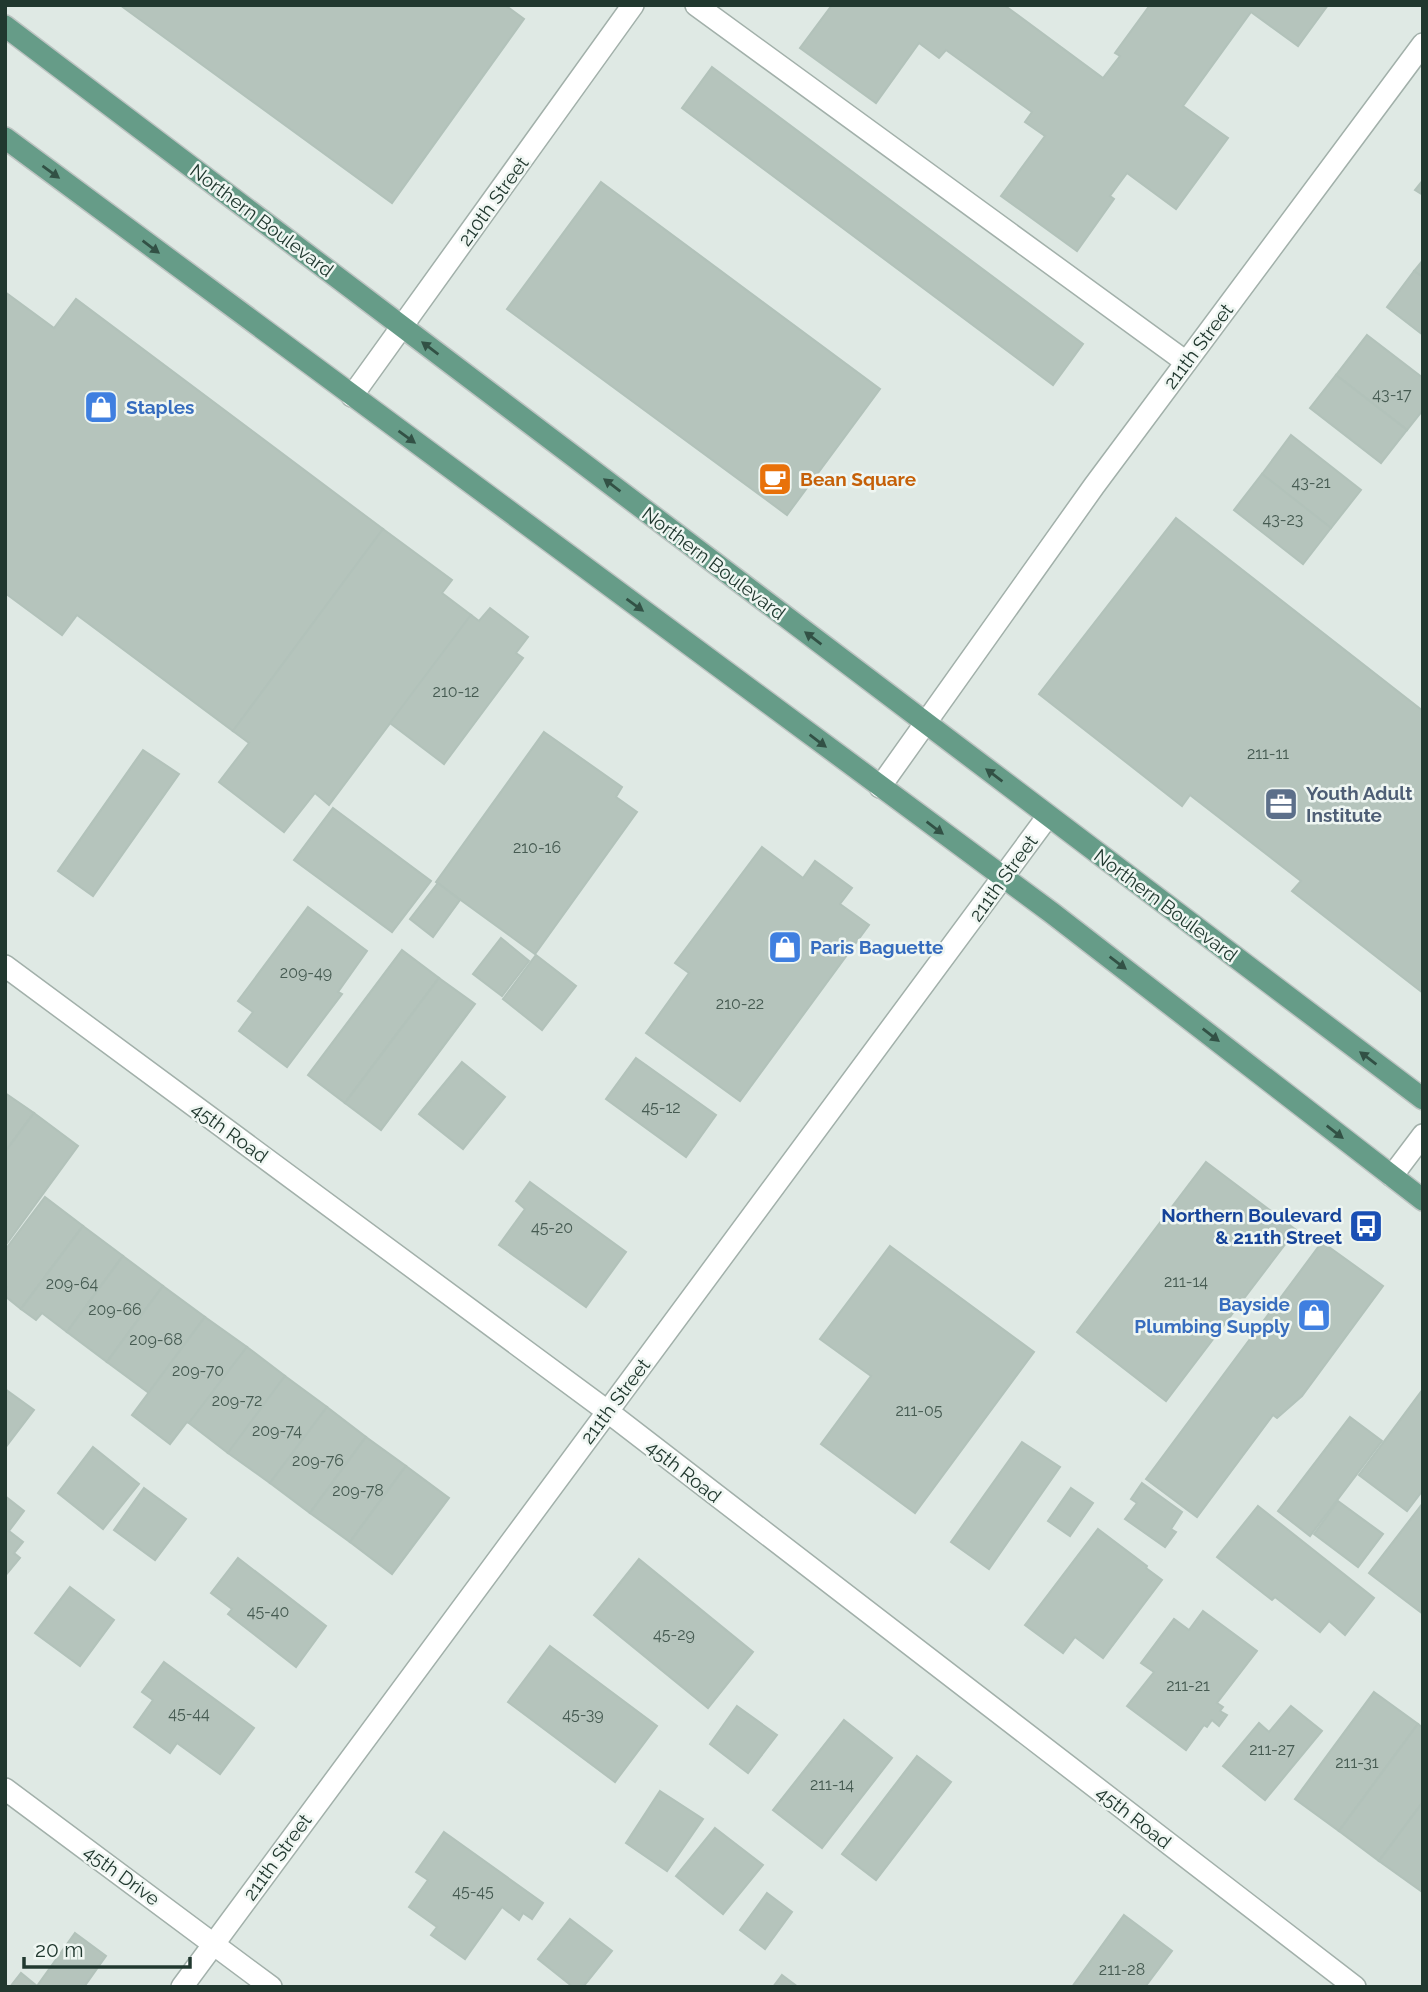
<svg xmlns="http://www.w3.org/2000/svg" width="1428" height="1992" font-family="Raleway,sans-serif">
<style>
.building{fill:#b5c4bc;stroke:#b2c2ba;stroke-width:2}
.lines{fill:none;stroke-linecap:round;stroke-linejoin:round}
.lane-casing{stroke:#a2b0aa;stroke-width:24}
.street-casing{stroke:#a2b0aa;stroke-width:24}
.primary-casing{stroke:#bcc3c1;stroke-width:24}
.lane{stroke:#fff;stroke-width:21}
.street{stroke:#fff;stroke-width:21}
.primary{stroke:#669c88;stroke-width:21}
.oneway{fill:#325145}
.labels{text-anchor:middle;stroke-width:5;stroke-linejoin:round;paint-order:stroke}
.number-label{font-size:16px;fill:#465b52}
.street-label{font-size:19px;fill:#21382f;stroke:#eff6f2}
.shop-label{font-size:19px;font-weight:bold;fill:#366cbe;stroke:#eff6f2;text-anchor:start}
.food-label{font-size:19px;font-weight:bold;fill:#c56008;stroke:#eff6f2;text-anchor:start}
.service-label{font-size:19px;font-weight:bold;fill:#4e5e75;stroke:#eff6f2;text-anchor:start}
.transit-label{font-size:19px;font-weight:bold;fill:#164399;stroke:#eff6f2;text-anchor:end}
</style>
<rect width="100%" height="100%" fill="#dfe9e4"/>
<!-- building -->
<g class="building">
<path d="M 120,5 L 505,5 L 524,19 L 392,203 Z"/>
<path d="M 832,5 L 1004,5 L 1103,78 L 1120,56 L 1115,53 L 1150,5 L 1328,5 L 1298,46 L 1251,12 L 1183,106 L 1228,138 L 1176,209 L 1127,173 L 1110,196 L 1114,199 L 1077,251 L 1001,196 L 1045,136 L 1025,122 L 1032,112 L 946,50 L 939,58 L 919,43 L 876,103 L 800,48 Z"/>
<path d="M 712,67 L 1083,344 L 1053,385 L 682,108 Z"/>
<path d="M 1423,180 L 1423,195 L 1415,190 Z"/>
<path d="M 601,182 L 880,389 L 787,515 L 507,309 Z"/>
<path d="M 1423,260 L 1423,277 L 1414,271 Z"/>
<path d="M 1414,271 L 1423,277 L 1423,335 L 1387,307 Z"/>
<path d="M 5,292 L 54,328 L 76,299 L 383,529 L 233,731 L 77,615 L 62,635 L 5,593 Z"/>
<path d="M 1367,335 L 1423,378 L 1423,410 L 1407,430 L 1336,375 Z"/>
<path d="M 1336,375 L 1407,430 L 1381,463 L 1310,408 Z"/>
<path d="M 1291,435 L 1361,490 L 1331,528 L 1262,474 Z"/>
<path d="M 1262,474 L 1331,528 L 1303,564 L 1234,510 Z"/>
<path d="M 1176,518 L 1423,711 L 1423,993 L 1292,891 L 1301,881 L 1190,795 L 1182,806 L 1039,694 Z"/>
<path d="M 383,529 L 452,580 L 442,593 L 471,615 L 329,805 L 315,793 L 284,832 L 219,782 L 249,743 L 233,731 Z"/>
<path d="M 490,608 L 528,637 L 516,653 L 523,658 L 444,764 L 390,723 L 471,615 L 479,621 Z"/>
<path d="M 544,732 L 622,787 L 616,797 L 637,812 L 535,954 L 436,882 Z"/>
<path d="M 143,750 L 179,774 L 93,896 L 58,871 Z"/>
<path d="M 333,808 L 431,881 L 392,932 L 294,860 Z"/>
<path d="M 762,847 L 803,878 L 815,861 L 852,888 L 840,904 L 869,925 L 740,1101 L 646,1033 L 689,973 L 675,963 Z"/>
<path d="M 438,883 L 460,900 L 433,937 L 410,919 Z"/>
<path d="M 308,907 L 367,951 L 338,992 L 342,994 L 287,1067 L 239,1031 L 253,1012 L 238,1001 Z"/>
<path d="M 501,938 L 529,961 L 502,996 L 473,974 Z"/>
<path d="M 402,950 L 439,978 L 345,1103 L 308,1075 Z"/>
<path d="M 536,955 L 576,986 L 542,1030 L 503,999 Z"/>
<path d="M 439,978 L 475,1004 L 381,1130 L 345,1103 Z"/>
<path d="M 636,1058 L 716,1115 L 686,1157 L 606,1099 Z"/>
<path d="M 462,1062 L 505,1097 L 463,1149 L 419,1114 Z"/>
<path d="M 5,1093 L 34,1113 L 5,1152 Z"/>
<path d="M 34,1113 L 78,1146 L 5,1246 L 5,1152 Z"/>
<path d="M 1206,1162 L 1296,1230 L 1166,1401 L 1077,1332 Z"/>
<path d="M 530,1182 L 626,1252 L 586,1307 L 499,1245 L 525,1209 L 516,1201 Z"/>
<path d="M 45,1197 L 83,1226 L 21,1309 L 5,1296 L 7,1287 L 5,1286 L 5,1250 Z"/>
<path d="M 83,1226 L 123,1256 L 67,1332 L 42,1313 L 36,1320 L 21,1309 Z"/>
<path d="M 1322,1242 L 1383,1286 L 1302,1396 L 1277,1418 L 1273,1415 L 1197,1517 L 1146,1479 Z"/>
<path d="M 890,1246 L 1034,1352 L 915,1513 L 821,1444 L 871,1376 L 820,1339 Z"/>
<path d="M 123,1256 L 163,1286 L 107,1362 L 67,1332 Z"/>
<path d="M 163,1286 L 205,1317 L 149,1393 L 107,1362 Z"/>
<path d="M 205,1317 L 247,1347 L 189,1423 L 187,1422 L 170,1444 L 132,1415 Z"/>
<path d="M 247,1347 L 285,1376 L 228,1453 L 189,1423 Z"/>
<path d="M 285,1376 L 327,1407 L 270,1483 L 228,1453 Z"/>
<path d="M 5,1389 L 34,1410 L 5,1448 Z"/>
<path d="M 1423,1389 L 1423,1490 L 1407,1511 L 1359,1475 Z"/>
<path d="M 327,1407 L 366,1437 L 310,1513 L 270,1483 Z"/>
<path d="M 1350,1417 L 1382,1441 L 1310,1536 L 1278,1511 Z"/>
<path d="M 366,1437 L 406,1466 L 350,1542 L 310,1513 Z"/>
<path d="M 1022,1442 L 1060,1467 L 989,1569 L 951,1542 Z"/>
<path d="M 93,1447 L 139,1484 L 103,1529 L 58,1493 Z"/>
<path d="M 406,1466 L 449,1498 L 392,1574 L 350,1542 Z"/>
<path d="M 1142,1483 L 1182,1512 L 1171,1529 L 1176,1532 L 1165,1547 L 1125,1519 L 1137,1503 L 1131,1499 Z"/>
<path d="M 144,1488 L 186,1519 L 155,1560 L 114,1530 Z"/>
<path d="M 1071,1488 L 1093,1503 L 1070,1536 L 1048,1521 Z"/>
<path d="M 5,1496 L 24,1511 L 9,1531 L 23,1542 L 14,1553 L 20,1558 L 5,1576 Z"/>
<path d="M 1338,1501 L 1383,1534 L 1358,1567 L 1314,1534 Z"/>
<path d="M 1423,1503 L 1423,1614 L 1369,1573 Z"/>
<path d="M 1258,1506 L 1374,1598 L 1345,1635 L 1329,1621 L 1320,1632 L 1275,1597 L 1272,1600 L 1217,1557 Z"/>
<path d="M 1098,1529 L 1147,1566 L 1146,1568 L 1162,1580 L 1103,1658 L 1075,1637 L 1063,1653 L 1025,1625 Z"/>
<path d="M 238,1558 L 326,1626 L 296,1667 L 228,1614 L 232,1609 L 211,1593 Z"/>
<path d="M 639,1559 L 753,1652 L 708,1708 L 594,1615 Z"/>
<path d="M 70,1587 L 114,1620 L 80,1666 L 35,1633 Z"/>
<path d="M 1203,1611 L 1257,1651 L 1217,1703 L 1223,1707 L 1220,1711 L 1227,1715 L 1219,1726 L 1212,1720 L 1207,1727 L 1204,1725 L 1186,1750 L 1127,1706 L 1154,1672 L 1141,1663 L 1174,1619 L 1189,1630 Z"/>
<path d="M 550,1646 L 657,1726 L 615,1782 L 508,1702 Z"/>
<path d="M 164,1662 L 254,1728 L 220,1774 L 177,1743 L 170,1753 L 134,1727 L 153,1700 L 142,1692 Z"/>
<path d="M 1374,1692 L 1418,1724 L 1339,1831 L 1295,1799 Z"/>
<path d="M 737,1706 L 777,1735 L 748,1773 L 710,1744 Z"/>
<path d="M 1291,1706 L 1322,1731 L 1265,1800 L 1223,1766 L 1259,1723 L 1269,1732 Z"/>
<path d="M 844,1720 L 892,1758 L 822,1848 L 773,1810 Z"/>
<path d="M 1418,1724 L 1423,1728 L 1423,1802 L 1379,1861 L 1339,1831 Z"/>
<path d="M 917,1756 L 951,1782 L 876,1880 L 842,1854 Z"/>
<path d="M 660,1791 L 703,1819 L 667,1871 L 626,1843 Z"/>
<path d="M 1423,1802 L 1423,1888 L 1421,1891 L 1379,1861 Z"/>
<path d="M 715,1828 L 763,1865 L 723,1914 L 676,1876 Z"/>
<path d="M 444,1832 L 543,1903 L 532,1919 L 523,1913 L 519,1920 L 502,1907 L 465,1959 L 431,1935 L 437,1927 L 409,1907 L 428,1880 L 416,1872 Z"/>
<path d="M 767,1893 L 792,1912 L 765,1949 L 740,1930 Z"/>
<path d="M 1124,1915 L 1172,1951 L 1145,1987 L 1072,1987 Z"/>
<path d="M 570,1919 L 612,1951 L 583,1987 L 573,1987 L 538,1959 Z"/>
<path d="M 75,1933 L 106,1956 L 84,1987 L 10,1987 L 21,1973 L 37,1986 Z"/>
<path d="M 782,1975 L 798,1987 L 773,1987 Z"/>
</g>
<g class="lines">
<!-- lane casing -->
<g class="lane-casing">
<path id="lane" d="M 696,5 L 1186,362"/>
</g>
<!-- street casing -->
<g class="street-casing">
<g id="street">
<path d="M 352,396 L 633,5"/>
<path d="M 880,787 L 1094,486 L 1423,44"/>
<path d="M 5,966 L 607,1411 L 1355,1987"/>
<path d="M 1392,1176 L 1423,1135"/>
<path d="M 5,1789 L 271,1987"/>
<path d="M 182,1987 L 1048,816"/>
</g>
</g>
<!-- primary casing -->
<g class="primary-casing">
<g id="primary">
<path d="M 5,26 L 1423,1099"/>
<path d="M 5,138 L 1052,913 L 1423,1200"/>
</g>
</g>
<!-- lane -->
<use href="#lane" class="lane"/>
<!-- street -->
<use href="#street" class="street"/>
<!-- primary -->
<use href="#primary" class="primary"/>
</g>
<!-- one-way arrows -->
<defs><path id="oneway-solid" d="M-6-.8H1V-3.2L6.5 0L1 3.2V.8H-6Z" transform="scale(1.75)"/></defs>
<g class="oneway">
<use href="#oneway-solid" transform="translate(51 172) rotate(36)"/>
<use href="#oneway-solid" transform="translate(151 247) rotate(37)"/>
<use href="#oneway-solid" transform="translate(430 348) rotate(-143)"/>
<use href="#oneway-solid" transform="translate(407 437) rotate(36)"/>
<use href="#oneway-solid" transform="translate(612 485) rotate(-143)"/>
<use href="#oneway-solid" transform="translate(635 605) rotate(36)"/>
<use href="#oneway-solid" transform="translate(813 638) rotate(-143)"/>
<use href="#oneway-solid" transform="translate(818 741) rotate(37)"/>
<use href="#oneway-solid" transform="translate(994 775) rotate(-143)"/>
<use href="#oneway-solid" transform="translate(935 828) rotate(37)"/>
<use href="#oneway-solid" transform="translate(1118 963) rotate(37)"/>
<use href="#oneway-solid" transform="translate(1211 1035) rotate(38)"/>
<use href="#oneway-solid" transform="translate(1368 1058) rotate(-143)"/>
<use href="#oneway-solid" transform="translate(1335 1132) rotate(38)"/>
</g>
<!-- icons -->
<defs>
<g id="shop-square" transform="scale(1.75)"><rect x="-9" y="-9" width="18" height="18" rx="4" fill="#3f7fe0" stroke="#eff6f2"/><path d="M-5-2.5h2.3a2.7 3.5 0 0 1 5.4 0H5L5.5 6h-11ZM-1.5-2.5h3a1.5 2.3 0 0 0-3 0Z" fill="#fff"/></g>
<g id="cafe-square" transform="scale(1.75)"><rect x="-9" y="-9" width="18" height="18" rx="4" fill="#e8710a" stroke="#eff6f2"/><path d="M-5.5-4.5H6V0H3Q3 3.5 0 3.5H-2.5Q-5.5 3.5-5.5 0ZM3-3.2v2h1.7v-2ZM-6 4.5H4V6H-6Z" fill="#fff"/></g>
<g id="office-square" transform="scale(1.75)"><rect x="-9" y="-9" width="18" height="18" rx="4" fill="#5c6f8a" stroke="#eff6f2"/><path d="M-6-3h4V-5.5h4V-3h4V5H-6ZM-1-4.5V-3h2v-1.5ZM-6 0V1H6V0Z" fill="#fff"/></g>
<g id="bus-square" transform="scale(1.75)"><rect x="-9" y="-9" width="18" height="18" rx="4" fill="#1a4fb4" stroke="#eff6f2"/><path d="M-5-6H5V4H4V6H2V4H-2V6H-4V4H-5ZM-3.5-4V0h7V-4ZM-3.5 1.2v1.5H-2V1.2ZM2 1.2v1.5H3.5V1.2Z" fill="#fff"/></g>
</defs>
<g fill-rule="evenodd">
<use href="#shop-square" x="101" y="407"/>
<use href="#cafe-square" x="775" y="479"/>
<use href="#office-square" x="1281" y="804"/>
<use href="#shop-square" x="785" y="947"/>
<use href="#bus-square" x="1366" y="1226"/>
<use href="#shop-square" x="1314" y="1315"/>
</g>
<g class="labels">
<!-- number labels -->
<g class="number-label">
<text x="1392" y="400">43-17</text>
<text x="1311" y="488">43-21</text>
<text x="1283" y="525">43-23</text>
<text x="456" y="697">210-12</text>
<text x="1268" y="759">211-11</text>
<text x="537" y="853">210-16</text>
<text x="306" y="978">209-49</text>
<text x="740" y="1009">210-22</text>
<text x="661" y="1113">45-12</text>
<text x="552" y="1233">45-20</text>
<text x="1186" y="1287">211-14</text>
<text x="72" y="1289">209-64</text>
<text x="115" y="1315">209-66</text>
<text x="156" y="1345">209-68</text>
<text x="198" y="1376">209-70</text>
<text x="237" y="1406">209-72</text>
<text x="919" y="1416">211-05</text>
<text x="277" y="1436">209-74</text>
<text x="318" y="1466">209-76</text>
<text x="358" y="1496">209-78</text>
<text x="268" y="1617">45-40</text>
<text x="674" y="1640">45-29</text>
<text x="1188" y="1691">211-21</text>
<text x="189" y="1719">45-44</text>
<text x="583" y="1720">45-39</text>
<text x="1272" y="1755">211-27</text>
<text x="1357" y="1768">211-31</text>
<text x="832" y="1790">211-14</text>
<text x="473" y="1897">45-45</text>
<text x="1122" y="1975">211-28</text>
</g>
<!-- street labels -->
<g class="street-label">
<text transform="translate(493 201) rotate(-54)" y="7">210th Street</text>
<text transform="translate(262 220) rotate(37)" y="7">Northern Boulevard</text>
<text transform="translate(1198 346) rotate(-53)" y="7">211th Street</text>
<text transform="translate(714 563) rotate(37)" y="7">Northern Boulevard</text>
<text transform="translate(1003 878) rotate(-54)" y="7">211th Street</text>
<text transform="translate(1166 905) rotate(37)" y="7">Northern Boulevard</text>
<text transform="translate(230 1132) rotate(36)" y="7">45th Road</text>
<text transform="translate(615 1401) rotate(-53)" y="7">211th Street</text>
<text transform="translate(684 1471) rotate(38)" y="7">45th Road</text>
<text transform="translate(1134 1817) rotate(38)" y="7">45th Road</text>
<text transform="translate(277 1857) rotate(-54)" y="7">211th Street</text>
<text transform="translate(122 1875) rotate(36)" y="7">45th Drive</text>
</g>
<!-- shop labels -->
<g class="shop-label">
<text x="126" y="414">Staples</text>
<text x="810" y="954">Paris Baguette</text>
<text x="1290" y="1311" text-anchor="end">Bayside<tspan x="1290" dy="22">Plumbing Supply</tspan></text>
</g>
<!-- food labels -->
<g class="food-label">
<text x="800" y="486">Bean Square</text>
</g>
<!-- service labels -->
<g class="service-label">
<text x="1306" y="800">Youth Adult<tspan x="1306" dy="22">Institute</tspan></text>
</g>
<!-- transit labels -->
<g class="transit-label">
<text x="1342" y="1222">Northern Boulevard<tspan x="1342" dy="22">&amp; 211th Street</tspan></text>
</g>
</g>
<!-- border -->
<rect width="1428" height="1992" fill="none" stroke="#21382f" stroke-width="14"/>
<!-- scale -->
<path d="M24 1957v10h166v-10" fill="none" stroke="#21382f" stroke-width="3.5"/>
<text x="35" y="1957" font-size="21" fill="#21382f" stroke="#eff6f2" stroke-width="5" paint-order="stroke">20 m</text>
</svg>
